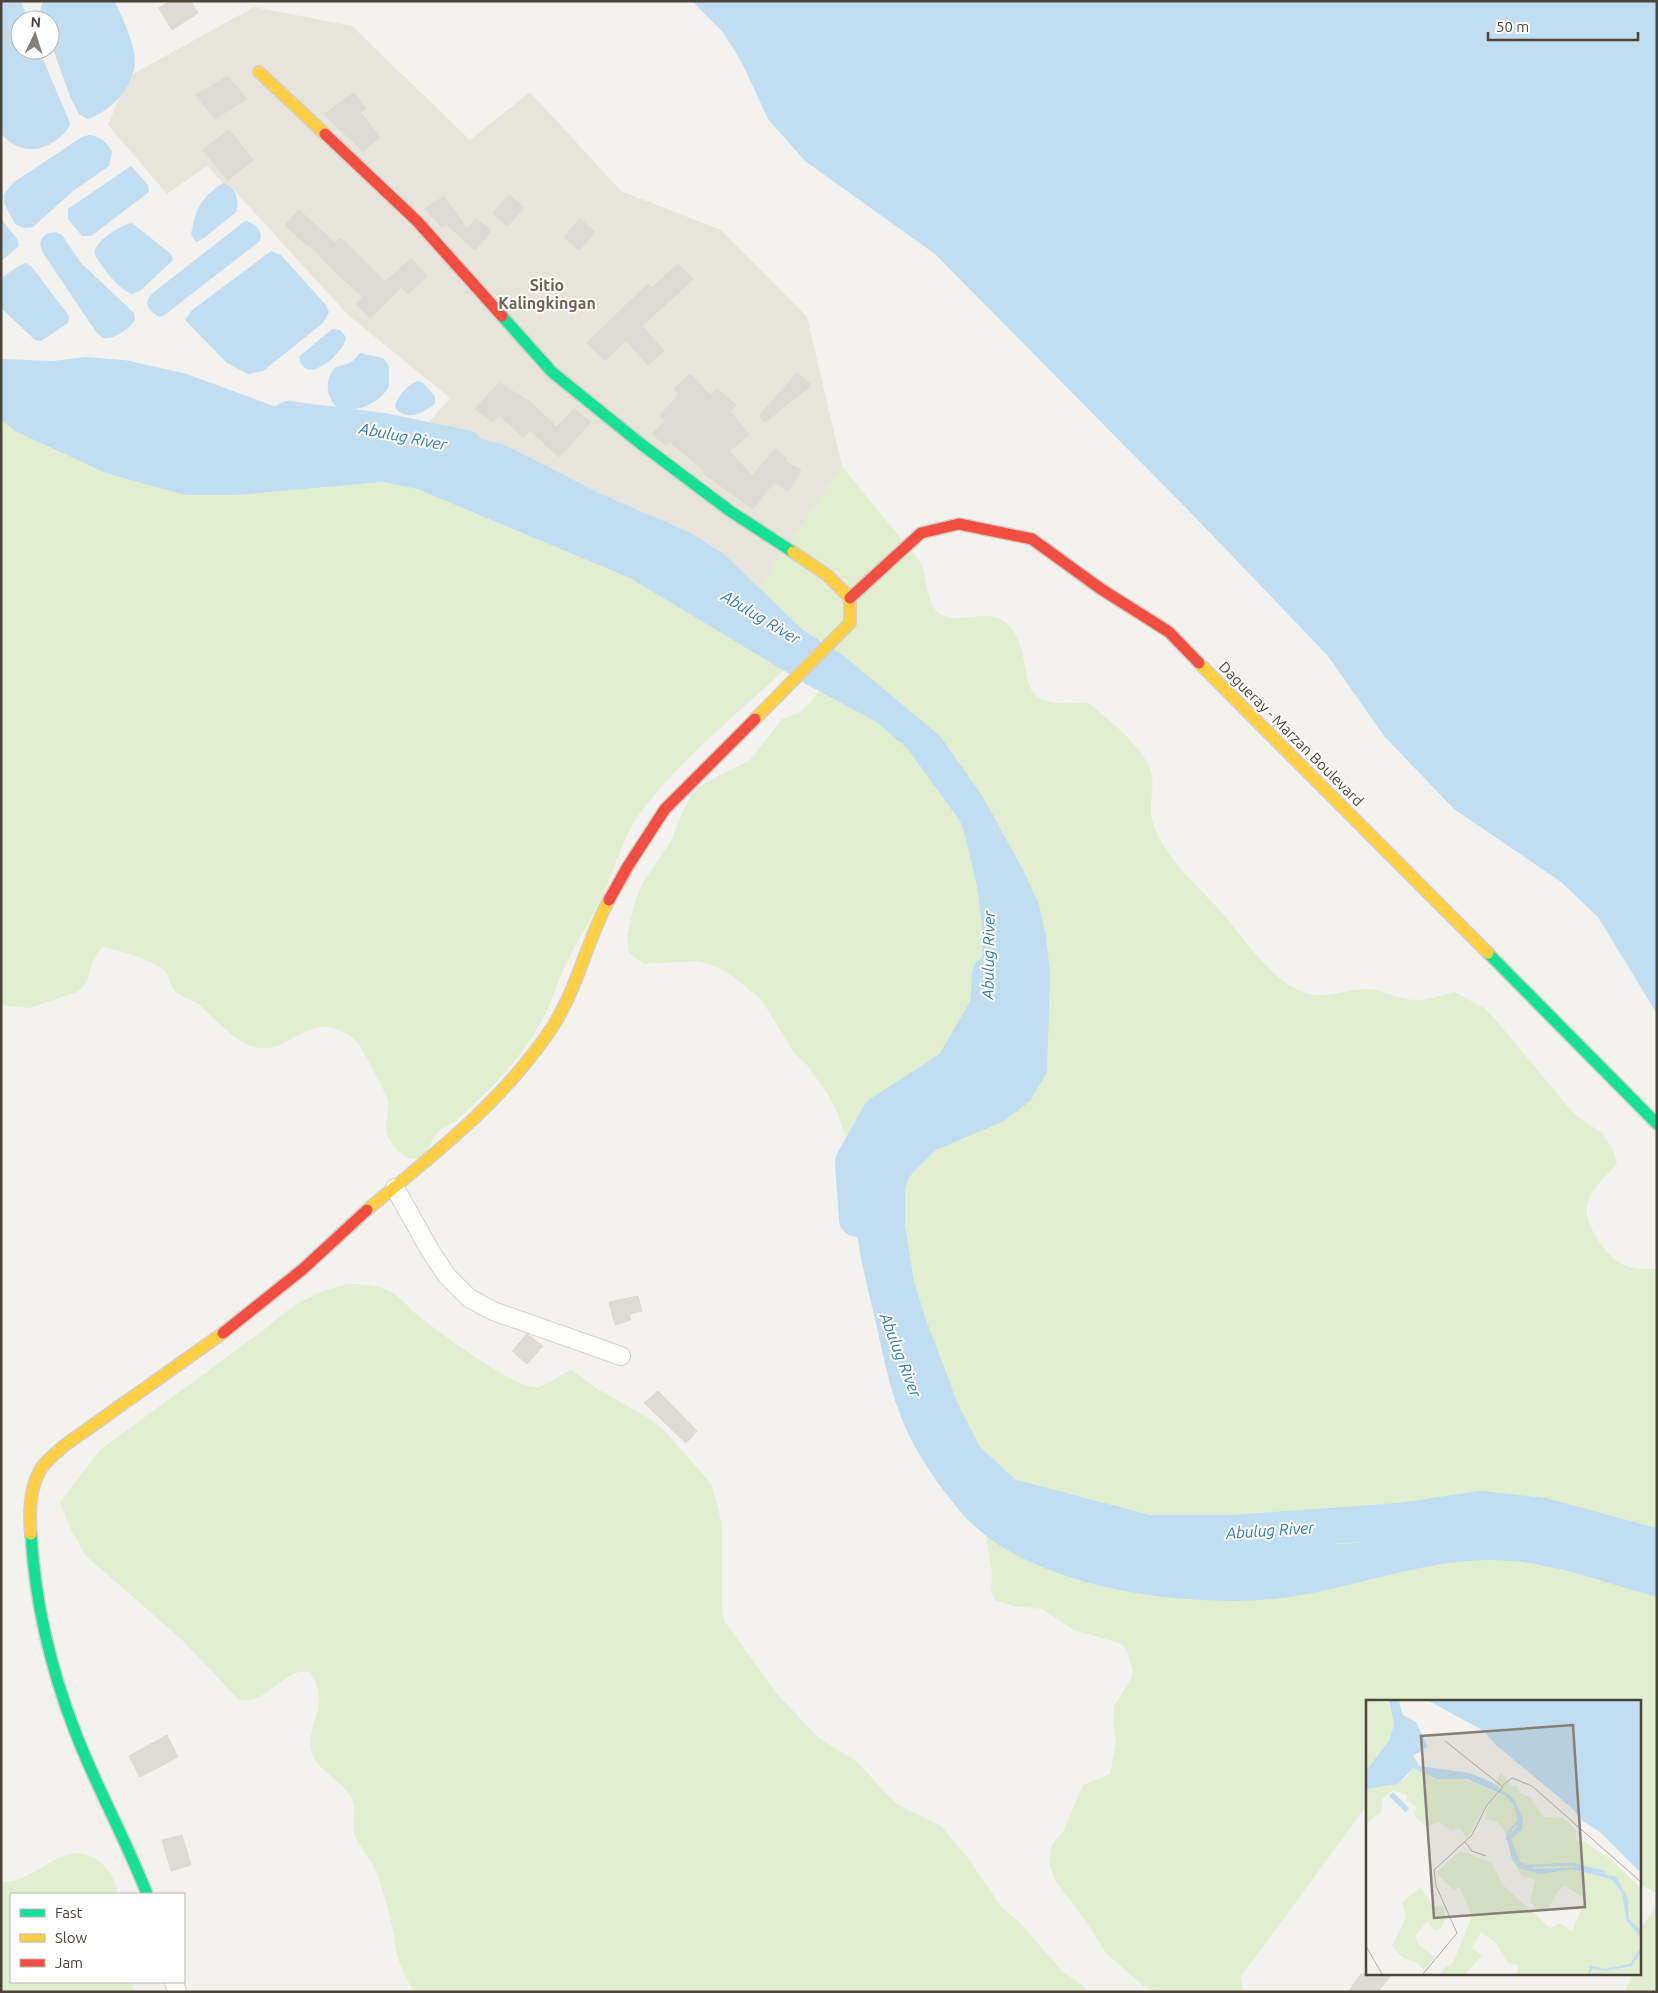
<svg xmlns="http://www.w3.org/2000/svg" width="1658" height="1993" font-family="Ubuntu,sans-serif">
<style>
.residential{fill:#e7e4dc}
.green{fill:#e1eecf}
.water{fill:#c0ddf1}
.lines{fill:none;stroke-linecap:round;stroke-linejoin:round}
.river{stroke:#c0ddf1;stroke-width:36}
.building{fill:#dedbd6;stroke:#dcd9d4}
.street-casing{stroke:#d2d0cb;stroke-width:20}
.fast-casing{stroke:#d3cfc5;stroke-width:14}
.slow-casing{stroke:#d3cfc5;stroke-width:14}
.jam-casing{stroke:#d3cfc5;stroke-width:14}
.street{stroke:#fdfdfc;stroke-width:18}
.fast{stroke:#16e098;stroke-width:11}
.slow{stroke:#ffcf43;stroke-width:11}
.jam{stroke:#f24e42;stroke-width:11}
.labels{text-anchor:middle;stroke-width:4;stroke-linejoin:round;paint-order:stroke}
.street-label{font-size:15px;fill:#4b4439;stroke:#fff}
.neighbourhood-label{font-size:16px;font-weight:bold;fill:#6e6250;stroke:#fff}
.water-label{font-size:16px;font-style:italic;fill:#2e7ab2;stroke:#fff}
.inset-river{fill:none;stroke:#c0ddf1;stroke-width:2.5}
.inset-road{fill:none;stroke:#b0aca6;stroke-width:1}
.view{fill:#868178;fill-opacity:0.15;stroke:#868178;stroke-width:2.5}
.inset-edge{fill:none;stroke:#4b4439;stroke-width:2.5}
</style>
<rect width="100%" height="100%" fill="#f4f2ee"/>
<!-- residential -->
<path class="residential" d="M 254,7 L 352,26 L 470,140 L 530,92 L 621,191 L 721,230 L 807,317 L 842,466 L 759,588 L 723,553 L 689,532 L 597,492 L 503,444 L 482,439 L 415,438 L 450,398 L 348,315 L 233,189 L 223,183 L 207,166 L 167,194 L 108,125 L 118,100 L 133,74 Z"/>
<!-- green -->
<g class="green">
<path d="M 1,420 L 15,431 L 185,495 L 238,495 L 383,482 L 417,489 L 630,578 L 784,670 C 735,716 681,759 640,813 C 622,838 616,867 603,895 C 591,919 577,941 565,966 C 556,985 551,1005 540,1024 C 520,1059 490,1090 460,1117 C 454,1123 444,1126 438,1132 C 429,1141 428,1163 409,1158 C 399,1155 387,1140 386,1130 C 385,1119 391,1109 387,1098 C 386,1093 360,1045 357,1042 C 313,1002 291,1054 259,1048 C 233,1043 218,1020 199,1005 C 192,1000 182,997 176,992 C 169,986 170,975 163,969 C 145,957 124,952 103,947 C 86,961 95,981 77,992 L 30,1008 L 1,1005 Z"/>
<path d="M 842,466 C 859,488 877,509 895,531 C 903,541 914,552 921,564 C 928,577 925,603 939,613 C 961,627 985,607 1005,622 C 1032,643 1018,687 1040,698 C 1054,706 1073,703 1089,703 C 1109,721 1137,741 1149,766 C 1157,783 1148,802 1152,819 C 1160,852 1194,883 1217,907 C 1241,933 1270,982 1306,993 C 1327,1000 1347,988 1369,989 C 1380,990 1392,996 1402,998 C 1420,1003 1436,997 1454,992 L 1484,1008 L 1496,1020 L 1574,1114 L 1602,1133 L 1612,1148 L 1617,1163 C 1607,1177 1589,1189 1587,1207 C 1585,1226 1606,1256 1622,1264 C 1633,1270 1646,1269 1657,1269 L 1657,1894 L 1639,1883 L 1639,1702 L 1367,1702 L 1367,1805 L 1240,1978 L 1244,1992 L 1156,1992 L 1142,1985 L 1106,1953 L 1085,1920 L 1056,1882 L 1049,1863 L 1052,1845 L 1064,1830 L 1083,1785 L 1110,1774 L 1116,1743 L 1113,1724 L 1114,1706 L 1131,1679 L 1133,1670 L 1127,1651 L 1121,1644 L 1112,1641 L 1074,1630 L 1042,1609 L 1013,1606 L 995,1600 L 991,1592 L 992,1573 L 986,1535 L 963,1516 L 918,1451 L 898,1407 L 859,1251 L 852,1184 L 853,1169 L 849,1146 L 836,1110 L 827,1093 L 807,1065 L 794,1053 L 761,999 L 732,976 L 715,966 L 698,961 L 644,964 L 629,953 L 627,936 L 635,901 L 642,884 L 671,841 L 684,809 L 692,794 L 705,783 L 750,760 L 782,719 L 799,713 L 812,701 L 844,656 L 803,630 L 759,588 Z"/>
<path d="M 348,1284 C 362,1284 376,1284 389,1291 C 402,1297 410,1310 421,1318 C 441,1333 516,1390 538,1387 C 550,1385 559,1374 572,1370 L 596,1388 L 650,1419 L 666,1432 L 712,1485 L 722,1524 L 722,1612 L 725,1622 L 777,1694 L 819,1738 L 856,1761 L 896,1804 L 941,1826 L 968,1858 L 1002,1908 L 1019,1922 L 1063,1972 L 1081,1984 L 1088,1992 L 413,1992 C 409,1981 402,1971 399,1961 C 395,1951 395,1940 393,1931 C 389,1912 384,1893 378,1876 C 373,1860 359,1848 354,1833 C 352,1823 356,1812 353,1802 C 346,1781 319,1774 312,1753 C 303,1729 333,1706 310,1672 C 282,1667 271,1704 239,1700 L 182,1640 L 86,1556 L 71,1530 L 60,1502 L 100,1450 L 269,1326 C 291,1305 317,1290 348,1284 Z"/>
<path d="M 76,1853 C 99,1855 114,1871 118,1894 L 11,1894 L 11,1982 L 133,1982 L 134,1992 L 1,1992 L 1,1882 C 28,1884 49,1856 76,1853 Z"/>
<path d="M 1657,1905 L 1657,1992 L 1624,1992 L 1633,1974 L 1639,1974 L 1641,1928 Z"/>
</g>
<!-- water -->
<g class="water">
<path d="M 1,1 L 21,1 L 28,20 L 20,20 L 20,50 L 39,50 L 70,123 C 69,130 64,133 59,138 C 40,154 16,153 1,133 Z"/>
<path d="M 44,1 L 114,1 C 122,16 130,34 134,52 C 140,80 113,112 87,119 L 79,114 L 71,99 L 50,41 L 50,20 L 42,20 C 40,13 39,7 44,1 Z"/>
<path d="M 692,1 L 1657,1 L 1657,1014 L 1598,917 L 1561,882 L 1454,809 L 1384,736 L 1328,656 L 1190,512 L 935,254 L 805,161 L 768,119 L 742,63 L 723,32 Z"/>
<path d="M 89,135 C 100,136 107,142 112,152 L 109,166 L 73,191 L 33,227 L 24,228 L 15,224 L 4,203 L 4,194 L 14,182 L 82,137 Z"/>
<path d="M 131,166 L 148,185 L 149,192 L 91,236 L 82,236 L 68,219 L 68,209 Z"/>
<path d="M 223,183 C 236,187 240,200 236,212 L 204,238 L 196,242 L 191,234 C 196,209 200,198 223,183 Z"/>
<path d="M 1,219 L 17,239 L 19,246 L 1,261 Z"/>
<path d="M 245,221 C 254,222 264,231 260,241 L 163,316 L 159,317 C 147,309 142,303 154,292 Z"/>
<path d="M 132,223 L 171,254 L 173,260 L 141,290 L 133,294 C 121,293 98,263 94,252 C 97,240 120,225 132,223 Z"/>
<path d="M 56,232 L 62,235 L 81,263 L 134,313 L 135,320 C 129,329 114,340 103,338 L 96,332 L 43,253 C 39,244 39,239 48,233 Z"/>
<path d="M 271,251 L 281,255 L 325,304 L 329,312 L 323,323 L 263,371 L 248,374 L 227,363 L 185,320 L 192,310 Z"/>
<path d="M 26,263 L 32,267 L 69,316 L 68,323 L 41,341 L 35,340 L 1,308 L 1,278 L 19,266 Z"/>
<path d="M 332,329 L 340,330 L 346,337 C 346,349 315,379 304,367 C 300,363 299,361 300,356 Z"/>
<path d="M 360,353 L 383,358 L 389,366 L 389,386 C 380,403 359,412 340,409 C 327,401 324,382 333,370 C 338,364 345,366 351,362 C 355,360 356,356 360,353 Z"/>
<path d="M 85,357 L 125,360 L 187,374 L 311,420 L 415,438 L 482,439 L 503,444 L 597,492 L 689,532 L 723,553 L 803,630 L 844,656 L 940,736 L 983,797 L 1024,872 L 1039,905 L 1046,935 L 1050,974 L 1047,1072 L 1030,1101 L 1004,1121 L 936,1150 L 916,1169 L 908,1179 L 905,1191 L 905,1226 L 914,1282 L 926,1320 L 958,1404 L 980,1447 L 1018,1482 L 1071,1516 L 1102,1526 L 1142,1534 L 1211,1542 L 1345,1544 L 1394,1538 L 1421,1532 L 1510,1523 L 1539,1524 L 1573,1534 L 1657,1547 L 1657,1597 C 1601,1582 1546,1559 1487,1560 C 1415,1561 1344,1592 1272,1599 C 1185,1607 1056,1590 985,1535 C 957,1513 922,1464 907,1431 C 891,1397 884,1359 876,1323 C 866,1282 856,1242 854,1200 C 853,1191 851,1178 853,1169 C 862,1143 940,1090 965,1071 L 972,1061 L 977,1046 L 983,938 L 978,891 L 966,838 L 960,821 L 907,748 L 875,721 L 806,684 L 630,578 L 417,489 L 383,482 L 238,495 L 185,495 L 106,473 L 15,431 L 1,420 L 1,359 L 53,361 Z"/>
<path d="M 419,381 L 423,383 L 435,396 L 435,403 C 426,413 404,422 395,407 C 396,397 409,383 419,381 Z"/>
</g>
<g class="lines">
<!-- river -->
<g class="river">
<path d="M 288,419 L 384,431 L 465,448"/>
<path d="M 857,1219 L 853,1162 L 880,1114 L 953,1067 L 988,1006 L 990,974"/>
<path d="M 1011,1497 L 1147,1533 L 1232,1533 L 1400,1521 L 1480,1509 L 1544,1516 L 1657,1547"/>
</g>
</g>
<!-- building -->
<g class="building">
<path d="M 170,1 L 191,1 L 198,13 L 172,30 L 159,8 Z"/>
<path d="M 228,76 L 246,99 L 215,119 L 196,95 Z"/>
<path d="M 354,93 L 366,109 L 360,112 L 380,137 L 363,151 L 324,114 Z"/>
<path d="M 229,130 L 253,160 L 228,180 L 203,150 Z"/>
<path d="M 509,195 L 524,208 L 507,226 L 493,213 Z"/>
<path d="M 444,196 L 467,229 L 476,219 L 491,231 L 475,250 L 446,224 L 442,227 L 425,209 Z"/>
<path d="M 299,210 L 335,243 L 341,238 L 385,282 L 411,259 L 427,276 L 408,294 L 401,287 L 370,318 L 356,304 L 363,297 L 334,271 L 309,244 L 308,246 L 285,225 Z"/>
<path d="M 580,219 L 595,232 L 579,250 L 564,237 Z"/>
<path d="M 678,264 L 693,279 L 642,326 L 664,351 L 648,365 L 626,340 L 605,361 L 587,343 L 648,284 L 652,288 Z"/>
<path d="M 797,373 L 811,385 L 765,422 L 759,416 Z"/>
<path d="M 690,374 L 711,396 L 717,389 L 736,405 L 730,411 L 749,435 L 729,451 L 752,476 L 775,449 L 787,459 L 785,461 L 801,471 L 788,491 L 774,482 L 753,509 L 703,473 L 705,471 L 669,441 L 666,445 L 652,434 L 665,421 L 660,416 L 679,394 L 674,389 Z"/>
<path d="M 499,383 L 529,401 L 557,427 L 574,409 L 591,422 L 559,457 L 530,430 L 523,437 L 499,415 L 493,422 L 475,409 Z"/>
<path d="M 638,1296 L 642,1311 L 629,1314 L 631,1320 L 615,1325 L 609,1302 Z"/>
<path d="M 527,1334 L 543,1346 L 527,1364 L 512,1351 Z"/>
<path d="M 658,1391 L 697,1431 L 686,1443 L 644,1403 Z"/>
<path d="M 167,1735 L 178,1757 L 140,1777 L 129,1756 Z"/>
<path d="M 182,1835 L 191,1865 L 171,1871 L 162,1840 Z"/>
<path d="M 1361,1974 L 1392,1974 L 1378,1992 L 1348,1992 Z"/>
</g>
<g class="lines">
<!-- street casing -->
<g class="street-casing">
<g id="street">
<path d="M 395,1188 L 431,1252 L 447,1276 L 469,1298 L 493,1311 L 621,1356"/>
<path d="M 174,1982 L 177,1992"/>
</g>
</g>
<!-- fast casing -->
<g class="fast-casing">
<g id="fast">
<path d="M 502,316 L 552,372 L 641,444 L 730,511 L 793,552"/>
<path d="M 1488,953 L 1657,1124"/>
<path d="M 31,1534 C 35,1602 51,1670 76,1734 C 97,1788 126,1840 147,1894"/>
</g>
</g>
<!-- slow casing -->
<g class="slow-casing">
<g id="slow">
<path d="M 259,72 L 325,134"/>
<path d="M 1199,663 L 1488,953"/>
<path d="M 755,719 L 850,623 L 850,598 L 827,575 L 793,552"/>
<path d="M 367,1210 C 434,1154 505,1100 553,1026 C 578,987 587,940 609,900"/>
<path d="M 31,1534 C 29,1513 30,1486 42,1467 C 48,1459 57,1452 65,1445 L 223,1333"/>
</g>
</g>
<!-- jam casing -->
<g class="jam-casing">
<g id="jam">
<path d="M 325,134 L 417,221 L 502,316"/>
<path d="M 850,598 L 921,533 L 959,524 L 1032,539 L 1101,589 L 1169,632 L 1199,663"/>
<path d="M 609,900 L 628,866 L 665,809 L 755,719"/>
<path d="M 223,1333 L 303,1269 L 367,1210"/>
</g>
</g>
<!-- street -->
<use href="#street" class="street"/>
<!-- fast -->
<use href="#fast" class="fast"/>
<!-- slow -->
<use href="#slow" class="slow"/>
<!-- jam -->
<use href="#jam" class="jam"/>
</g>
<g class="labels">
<!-- street labels -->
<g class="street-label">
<text transform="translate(1291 734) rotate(45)" y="5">Dagueray - Marzan Boulevard</text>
</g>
<!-- neighbourhood labels -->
<g class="neighbourhood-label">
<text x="547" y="291">Sitio<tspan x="547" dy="18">Kalingkingan</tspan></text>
</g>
<!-- water labels -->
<g class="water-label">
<text transform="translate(403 436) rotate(11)" y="6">Abulug River</text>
<text transform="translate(761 617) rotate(31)" y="6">Abulug River</text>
<text transform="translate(988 955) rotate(-89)" y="6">Abulug River</text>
<text transform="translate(901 1355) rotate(69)" y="6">Abulug River</text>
<text transform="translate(1270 1530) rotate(-4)" y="6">Abulug River</text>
</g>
</g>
<!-- overview -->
<g transform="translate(1366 1700)">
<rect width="275" height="275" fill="#f4f2ee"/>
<path d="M 0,1 L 22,3 L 28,25 L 23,39 L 0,71 L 0,55 L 4,49 L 0,51 ZM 47,67 L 68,78 L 96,78 L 131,92 L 119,106 L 101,139 L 94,128 L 85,130 L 73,122 L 61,127 L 50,118 L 48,111 L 52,108 L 41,100 L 41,95 L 27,90 L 16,99 L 16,111 L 0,124 L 0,89 L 32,84 L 41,77 ZM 135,73 L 145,86 L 151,86 L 154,93 L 164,97 L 178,117 L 197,118 L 210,130 L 210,140 L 219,142 L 241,157 L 275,188 L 275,274 L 151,274 L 153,266 L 141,262 L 130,243 L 115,232 L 106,248 L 116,255 L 107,266 L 98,274 L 75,274 L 79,267 L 87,263 L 106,216 L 94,187 L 88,190 L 70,173 L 94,151 L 125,162 L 137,185 L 184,228 L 194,223 L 206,231 L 217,205 L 219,198 L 199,186 L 192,191 L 180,212 L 172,210 L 164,202 L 169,180 L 156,176 L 146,159 L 139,132 L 131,122 L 119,119 L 123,104 L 136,91 L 128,85 ZM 55,187 L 67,207 L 77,206 L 80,218 L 75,228 L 68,230 L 61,222 L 49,236 L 52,244 L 69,257 L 58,270 L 50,262 L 37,258 L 26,246 L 40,217 L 36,202 Z" fill="#e1eecf"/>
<path d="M 23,1 L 33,1 L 37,15 L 50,22 L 62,47 L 57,49 L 46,38 L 57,51 L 47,55 L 53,66 L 104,73 L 125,82 L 147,98 L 157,118 L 156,130 L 145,139 L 154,162 L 169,169 L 217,167 L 250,177 L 262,198 L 263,219 L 275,231 L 275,237 L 261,221 L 255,191 L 245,179 L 206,169 L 174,174 L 153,168 L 146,159 L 141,138 L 151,126 L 151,115 L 148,105 L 140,96 L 101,79 L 71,79 L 47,68 L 32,84 L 0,89 L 0,71 L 23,40 L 28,25 ZM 63,1 L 275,1 L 275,173 L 234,132 L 215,120 L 207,109 L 130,45 L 118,31 ZM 27,92 L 43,108 L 40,113 L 23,96 Z" fill="#c0ddf1"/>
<path class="inset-river" d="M 141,140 L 143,132 L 152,121M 159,166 L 206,164 L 239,172M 223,274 L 225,267 L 239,270 L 265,265 L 275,249"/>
<path class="inset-road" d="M 137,85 L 146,78 L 166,86 L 275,182M 99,142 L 106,151 L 120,156M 0,246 L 16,274M 57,274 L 91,233 L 70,186 L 68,170 L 106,135 L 121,105 L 137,87 L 79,41"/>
<path class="view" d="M 207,25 L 219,207 L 68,218 L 55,36 Z"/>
<rect width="275" height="275" class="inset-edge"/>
</g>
<!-- border -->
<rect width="1658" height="1993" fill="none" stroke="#4b4439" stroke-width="5"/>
<!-- legend -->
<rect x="10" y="1893" width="175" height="90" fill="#ffffff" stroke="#b7b4b0"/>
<rect x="20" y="1909" width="25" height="8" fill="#16e098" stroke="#b7b4b0"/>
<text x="55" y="1918" font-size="15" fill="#4b4439">Fast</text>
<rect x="20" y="1934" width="25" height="8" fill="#ffcf43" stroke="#b7b4b0"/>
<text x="55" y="1943" font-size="15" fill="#4b4439">Slow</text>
<rect x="20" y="1959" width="25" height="8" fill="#f24e42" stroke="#b7b4b0"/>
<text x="55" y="1968" font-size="15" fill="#4b4439">Jam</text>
<!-- north arrow -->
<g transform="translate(35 35) rotate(4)"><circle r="24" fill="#ffffff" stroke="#b7b4b0"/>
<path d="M0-4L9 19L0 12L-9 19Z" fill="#868178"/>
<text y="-8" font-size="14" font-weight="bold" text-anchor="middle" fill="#4b4439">N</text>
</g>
<!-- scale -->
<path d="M1488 32v8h150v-8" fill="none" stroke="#4b4439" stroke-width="2.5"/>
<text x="1496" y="32" font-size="15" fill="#4b4439" stroke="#ffffff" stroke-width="4" paint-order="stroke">50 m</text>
</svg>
